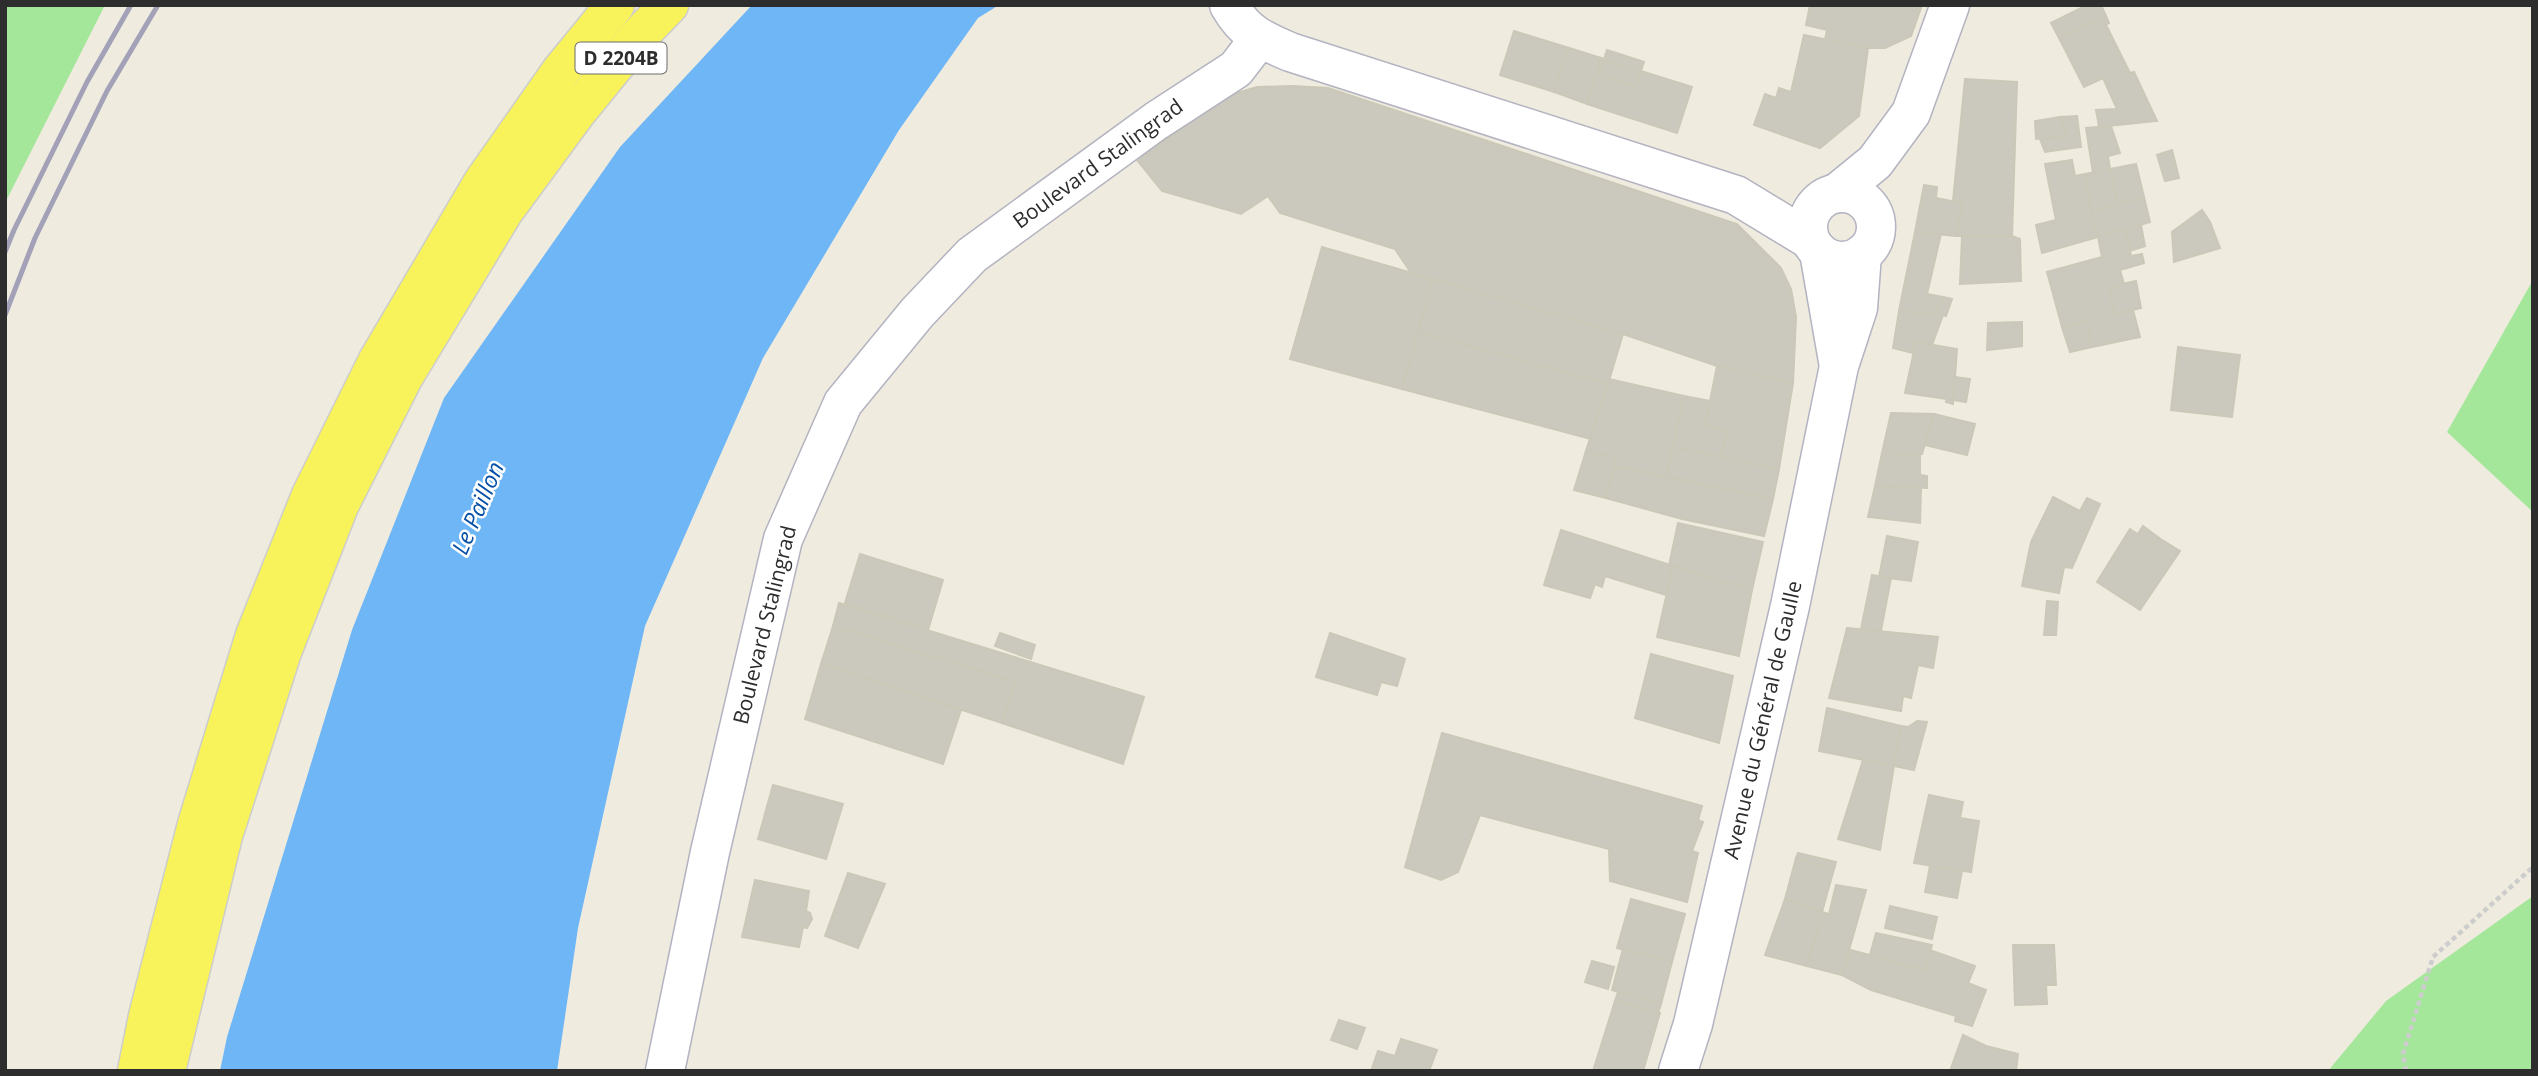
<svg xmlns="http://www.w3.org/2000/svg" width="2538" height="1076" font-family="'Open Sans',sans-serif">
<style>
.green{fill:#a4e79a}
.water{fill:#6eb6f5}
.building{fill:#cbc9bd;stroke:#cbc8b8;stroke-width:2}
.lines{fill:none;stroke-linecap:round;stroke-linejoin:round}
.street-casing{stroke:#b3b3c1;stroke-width:41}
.secondary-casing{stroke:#b3b3c1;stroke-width:41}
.primary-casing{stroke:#cdcdcd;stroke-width:41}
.path{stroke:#cdcdcd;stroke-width:4.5;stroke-dasharray:5 3.5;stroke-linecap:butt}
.street{stroke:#fff;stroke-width:38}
.secondary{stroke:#fff;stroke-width:38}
.primary{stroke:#f8f25b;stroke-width:38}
.rail{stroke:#a2a1b8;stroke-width:5}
.labels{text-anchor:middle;stroke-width:5;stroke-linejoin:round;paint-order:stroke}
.shield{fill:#fff;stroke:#6c6c6c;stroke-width:2}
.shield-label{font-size:19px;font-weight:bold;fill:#2d2d2d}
.street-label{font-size:21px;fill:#2d2d2d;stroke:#fff}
.water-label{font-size:23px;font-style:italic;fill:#0750a7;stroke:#fff}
</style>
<rect width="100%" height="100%" fill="#efebdf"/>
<!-- green -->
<g class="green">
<path d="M 5,5 L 105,5 L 5,203 Z"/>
<path d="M 2533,280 L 2533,512 L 2447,432 Z"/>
<path d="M 2533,896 L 2533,1071 L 2328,1071 L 2386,1001 Z"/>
</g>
<!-- water -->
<path class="water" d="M 752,5 L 999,5 L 978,18 L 899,130 L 763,358 L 645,626 L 578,928 L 557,1071 L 220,1071 L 227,1037 L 352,630 L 444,398 L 620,147 Z"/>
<!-- building -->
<g class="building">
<path d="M 1810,5 L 1922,5 L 1911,36 L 1885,48 L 1868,48 L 1825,40 L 1827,30 L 1806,25 Z"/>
<path d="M 2087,5 L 2101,5 L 2106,16 L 2059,38 L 2051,23 Z"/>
<path d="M 2106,16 L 2109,23 L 2106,25 L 2130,73 L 2134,72 L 2157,121 L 2099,127 L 2096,110 L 2117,109 L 2103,78 L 2084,87 L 2059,38 Z"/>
<path d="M 1514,31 L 1569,48 L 1554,92 L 1500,75 Z"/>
<path d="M 1804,35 L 1868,48 L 1859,116 L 1820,148 L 1754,125 L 1765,94 L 1776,98 L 1779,88 L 1791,92 Z"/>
<path d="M 1569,48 L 1601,58 L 1587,104 L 1554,92 Z"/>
<path d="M 1607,50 L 1644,62 L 1641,71 L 1604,59 Z"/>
<path d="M 1601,58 L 1604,59 L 1599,74 L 1635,87 L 1641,71 L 1692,87 L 1677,133 L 1587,104 Z"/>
<path d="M 1604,59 L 1641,71 L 1635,87 L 1599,74 Z"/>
<path d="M 1965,79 L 2017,82 L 2012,236 L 1956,236 L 1962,203 L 1953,201 Z"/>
<path d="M 1293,86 L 1328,88 L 1737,224 L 1781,268 L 1791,289 L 1796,317 L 1793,383 L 1717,366 L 1623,334 L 1411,273 L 1395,249 L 1280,213 L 1268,196 L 1241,214 L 1162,191 L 1137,160 L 1230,95 L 1257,87 Z"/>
<path d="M 2077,116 L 2081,147 L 2045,152 L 2040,139 L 2066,136 L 2061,117 Z"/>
<path d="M 2061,117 L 2066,136 L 2036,139 L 2035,121 Z"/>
<path d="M 2111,126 L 2120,153 L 2108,156 L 2110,169 L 2093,173 L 2086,128 Z"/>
<path d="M 2172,150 L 2179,178 L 2165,181 L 2157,155 Z"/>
<path d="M 2072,160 L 2075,176 L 2085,174 L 2098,237 L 2042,253 L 2036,225 L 2056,220 L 2045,164 Z"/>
<path d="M 2136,164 L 2144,197 L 2117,204 L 2110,169 Z"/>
<path d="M 2110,169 L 2117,204 L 2091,211 L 2085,174 Z"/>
<path d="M 1924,185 L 1937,187 L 1936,198 L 1962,203 L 1956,236 L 1915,232 Z"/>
<path d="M 2144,197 L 2150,222 L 2098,237 L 2091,211 Z"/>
<path d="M 2202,210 L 2210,222 L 2220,248 L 2174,262 L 2172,232 Z"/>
<path d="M 2141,225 L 2145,246 L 2130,251 L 2125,229 Z"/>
<path d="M 2125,229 L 2131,256 L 2142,254 L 2144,263 L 2120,270 L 2124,284 L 2109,287 L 2115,314 L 2133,310 L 2140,337 L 2092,347 L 2087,321 L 2062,327 L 2047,272 L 2102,257 L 2098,237 Z"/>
<path d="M 1915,232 L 1941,234 L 1927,294 L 1943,297 L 1935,315 L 1899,311 Z"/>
<path d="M 1962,236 L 2012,236 L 2020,239 L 2021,281 L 1960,284 Z"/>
<path d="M 1322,247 L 1433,279 L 1402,389 L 1290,359 Z"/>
<path d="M 1433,279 L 1623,334 L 1608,384 L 1418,332 Z"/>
<path d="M 2136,281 L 2141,308 L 2115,314 L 2109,287 Z"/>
<path d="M 1943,297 L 1952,299 L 1946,316 L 1943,315 L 1932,345 L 1916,342 L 1913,353 L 1893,348 L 1899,311 L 1935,315 Z"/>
<path d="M 2087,321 L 2092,347 L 2070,352 L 2062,327 Z"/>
<path d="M 2022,322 L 2022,346 L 1987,350 L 1988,323 Z"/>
<path d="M 1418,332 L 1608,384 L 1591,439 L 1402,389 Z"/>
<path d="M 1916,342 L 1957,349 L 1953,404 L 1946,402 L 1947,399 L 1905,393 Z"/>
<path d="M 2178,347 L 2240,355 L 2232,417 L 2171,410 Z"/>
<path d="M 1717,366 L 1793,383 L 1779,469 L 1721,457 L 1727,431 L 1705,426 Z"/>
<path d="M 1955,377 L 1970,379 L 1966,402 L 1953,400 Z"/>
<path d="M 1609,379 L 1684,396 L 1666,476 L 1614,466 L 1616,458 L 1586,451 Z"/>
<path d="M 1684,396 L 1710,401 L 1705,426 L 1727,431 L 1721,457 L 1673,447 Z"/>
<path d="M 1891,413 L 1934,414 L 1922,454 L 1882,453 Z"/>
<path d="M 1934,414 L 1975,424 L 1967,455 L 1925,445 Z"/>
<path d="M 1673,447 L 1779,469 L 1773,499 L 1666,476 Z"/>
<path d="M 1586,451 L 1616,458 L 1606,498 L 1574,490 Z"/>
<path d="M 1882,453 L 1920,454 L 1920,475 L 1927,476 L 1927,488 L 1875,486 Z"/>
<path d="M 1614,466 L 1773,499 L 1764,536 L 1682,519 L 1606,498 Z"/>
<path d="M 1875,486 L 1921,488 L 1920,523 L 1868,517 Z"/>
<path d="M 2053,497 L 2080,511 L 2087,498 L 2100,504 L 2072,568 L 2064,567 L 2059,593 L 2022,586 L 2031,542 Z"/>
<path d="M 1678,523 L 1763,542 L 1752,590 L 1669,565 Z"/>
<path d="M 2143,526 L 2159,538 L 2154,545 L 2138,534 Z"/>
<path d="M 2130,529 L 2154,545 L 2159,538 L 2180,551 L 2140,610 L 2097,582 Z"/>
<path d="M 1561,530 L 1673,566 L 1666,595 L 1605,576 L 1602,587 L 1595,584 L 1590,598 L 1544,585 Z"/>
<path d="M 1887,536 L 1918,542 L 1911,581 L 1879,577 Z"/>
<path d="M 860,554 L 943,580 L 928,630 L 845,603 Z"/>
<path d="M 1673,566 L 1752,590 L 1739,656 L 1657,637 Z"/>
<path d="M 1872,575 L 1891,578 L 1881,631 L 1861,629 Z"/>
<path d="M 2047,601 L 2058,602 L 2056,635 L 2044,635 Z"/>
<path d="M 839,603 L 1144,697 L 1123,764 L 1002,723 L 1016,682 L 833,626 Z"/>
<path d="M 833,626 L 1016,682 L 1002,723 L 821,664 Z"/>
<path d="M 1847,628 L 1938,637 L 1933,668 L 1918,665 L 1911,698 L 1903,696 L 1901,711 L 1829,698 Z"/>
<path d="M 1000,633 L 1035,645 L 1031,659 L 995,646 Z"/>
<path d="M 1330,633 L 1405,659 L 1397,686 L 1381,682 L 1377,695 L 1316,677 Z"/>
<path d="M 1651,654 L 1733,676 L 1719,743 L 1635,718 Z"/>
<path d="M 821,664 L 961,710 L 943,764 L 805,719 Z"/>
<path d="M 1827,708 L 1901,726 L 1894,766 L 1819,751 Z"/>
<path d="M 1917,721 L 1927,722 L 1914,770 L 1894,766 L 1901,726 L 1908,727 Z"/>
<path d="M 1442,733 L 1702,806 L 1698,820 L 1703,822 L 1692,851 L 1698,853 L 1687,902 L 1610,881 L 1609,849 L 1480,815 L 1458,872 L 1441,880 L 1405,867 Z"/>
<path d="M 1863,760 L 1894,766 L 1880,850 L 1838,839 Z"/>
<path d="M 773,785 L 843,804 L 826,859 L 758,839 Z"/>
<path d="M 1929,795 L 1963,802 L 1960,818 L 1979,821 L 1971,872 L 1914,863 Z"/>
<path d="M 1798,853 L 1836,862 L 1834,869 L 1796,858 Z"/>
<path d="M 1796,858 L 1834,869 L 1822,912 L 1785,899 Z"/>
<path d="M 1930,866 L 1962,871 L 1957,898 L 1925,892 Z"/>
<path d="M 848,873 L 885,884 L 858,948 L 825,936 Z"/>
<path d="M 755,880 L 809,891 L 806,911 L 810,913 L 812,919 L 807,928 L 803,927 L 799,947 L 742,937 Z"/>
<path d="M 1836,885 L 1866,890 L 1842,975 L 1807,966 L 1822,912 L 1829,914 Z"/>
<path d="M 1631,899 L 1685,914 L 1672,962 L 1617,948 Z"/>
<path d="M 1785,899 L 1822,912 L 1807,966 L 1765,955 Z"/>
<path d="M 1890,906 L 1937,917 L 1932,939 L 1885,928 Z"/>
<path d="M 1876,933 L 1932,945 L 1924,970 L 1870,955 Z"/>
<path d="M 2013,945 L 2054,945 L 2056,985 L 2046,985 L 2047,1004 L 2015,1005 Z"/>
<path d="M 1623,949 L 1672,962 L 1661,1004 L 1612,990 Z"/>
<path d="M 1851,950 L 1924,970 L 1930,950 L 1975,966 L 1968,983 L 1986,990 L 1972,1026 L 1955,1021 L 1956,1016 L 1871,990 L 1842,975 Z"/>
<path d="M 1592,961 L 1614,967 L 1608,989 L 1585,982 Z"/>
<path d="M 1618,992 L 1661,1004 L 1658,1013 L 1615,1001 Z"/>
<path d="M 1615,1001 L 1660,1013 L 1643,1071 L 1593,1071 Z"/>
<path d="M 1339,1020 L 1365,1028 L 1357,1049 L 1331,1040 Z"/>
<path d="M 1963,1035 L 1986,1046 L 2018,1054 L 2016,1071 L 1950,1071 Z"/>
<path d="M 1401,1039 L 1437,1050 L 1429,1071 L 1371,1071 L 1378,1051 L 1395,1056 Z"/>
</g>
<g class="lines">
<!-- street casing -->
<g class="street-casing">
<path id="street" d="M 665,1071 L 710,852 L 783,539 L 843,403 L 917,313 L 972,255 L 1156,121 L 1236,69 L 1259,39"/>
</g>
<!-- secondary casing -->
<g class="secondary-casing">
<g id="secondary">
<path d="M 1229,5 C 1245,33 1262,40 1290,52 L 1736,195 L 1810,240"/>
<path d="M 1837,193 L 1875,162 L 1911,113 L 1950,5"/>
<circle cx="1842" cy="227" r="34"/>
<path d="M 1819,252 L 1838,361"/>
<path d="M 1678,1071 L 1693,1024 L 1790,606 L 1839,366 L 1858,308 L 1862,254"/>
</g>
</g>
<!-- primary casing -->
<g class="primary-casing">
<g id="primary">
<path d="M 137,1071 L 148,1016 L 197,824 L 255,635 L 311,495 L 377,362 L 483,182 L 561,71 L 615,5"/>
<path d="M 166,1071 L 223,836 L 282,652 L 339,506 L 403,378 L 504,211 L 576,113 L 637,38 L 669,5"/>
</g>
</g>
<!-- path -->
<path class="path" d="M 2406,1071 L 2403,1054 L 2433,957 L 2533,867"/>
<!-- street -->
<use href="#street" class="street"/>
<!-- secondary -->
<use href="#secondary" class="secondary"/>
<!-- primary -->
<use href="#primary" class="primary"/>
<!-- rail -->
<g class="rail">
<path d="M 5,252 L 14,230 L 87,82 L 131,5"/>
<path d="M 5,315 L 35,238 L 107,91 L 158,5"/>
</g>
</g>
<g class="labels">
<!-- shield labels -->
<rect class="shield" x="575.5" y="42.5" width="91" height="31" rx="5"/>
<g class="shield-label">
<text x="621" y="65">D 2204B</text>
</g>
<!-- street labels -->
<g class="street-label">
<text transform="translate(1098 164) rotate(-36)" y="7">Boulevard Stalingrad</text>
<text transform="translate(765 625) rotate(-76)" y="7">Boulevard Stalingrad</text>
<text transform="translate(1763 720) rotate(-77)" y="7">Avenue du Général de Gaulle</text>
</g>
<!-- water labels -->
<g class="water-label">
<text transform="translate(478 508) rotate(-67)" y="8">Le Paillon</text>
</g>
</g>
<!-- border -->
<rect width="2538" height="1076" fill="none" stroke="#2d2d2d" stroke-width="14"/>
</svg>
